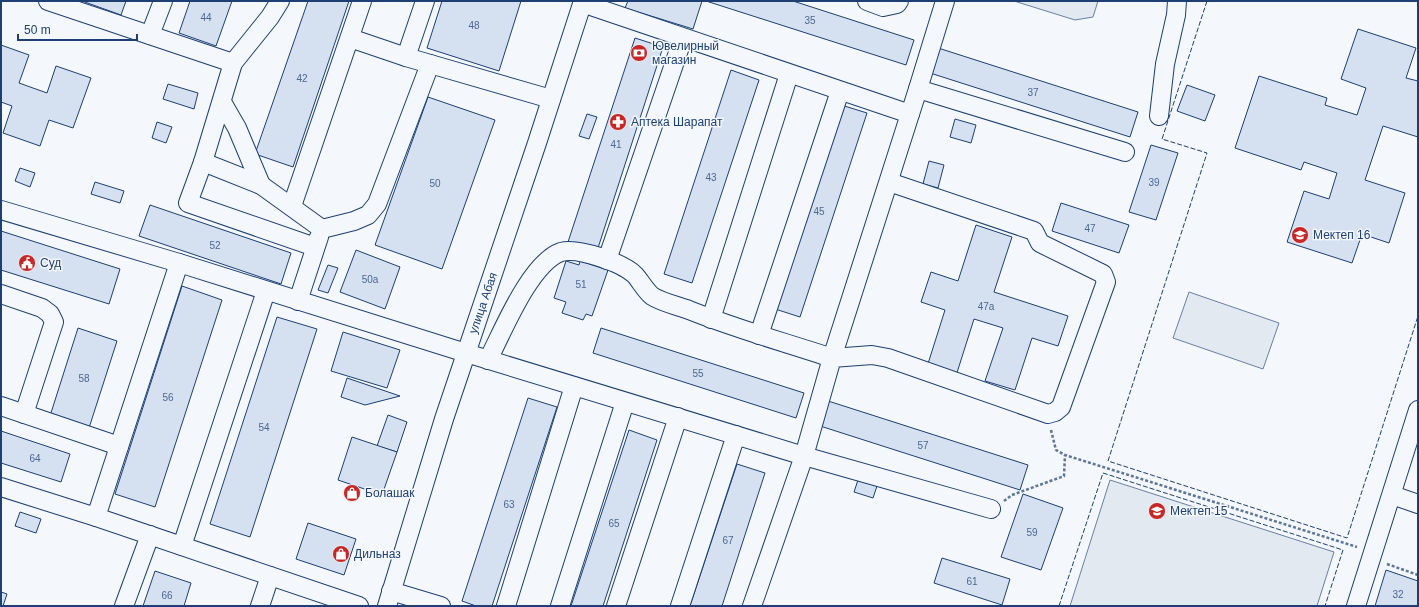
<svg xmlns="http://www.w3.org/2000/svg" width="1419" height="607" font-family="Arial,sans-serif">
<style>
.green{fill:#e3e9f0;stroke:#687fa3}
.building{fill:#d5e0f0;stroke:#1d3f73}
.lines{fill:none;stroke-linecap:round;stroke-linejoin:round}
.minor-casing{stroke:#1d3f73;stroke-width:20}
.path{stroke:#5e769c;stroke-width:2.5;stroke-dasharray:3 2;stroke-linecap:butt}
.minor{stroke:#f4f7fb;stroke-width:18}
.fence{stroke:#1d3f73;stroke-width:1;stroke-dasharray:5 2;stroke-linecap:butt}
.labels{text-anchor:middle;stroke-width:3;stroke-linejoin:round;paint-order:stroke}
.number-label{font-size:10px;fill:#4b6792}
.poi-label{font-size:12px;fill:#1d3f73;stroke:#f4f7fb;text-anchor:start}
.street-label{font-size:12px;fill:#1d3f73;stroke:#f4f7fb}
</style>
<rect width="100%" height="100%" fill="#f4f7fb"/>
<!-- green -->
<g class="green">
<path d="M 1014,1 L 1098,1 L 1093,17 L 1075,20 Z"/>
<path d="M 1189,292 L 1279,323 L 1263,369 L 1173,338 Z"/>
<path d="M 1110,480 L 1334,552 L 1317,606 L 1070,606 Z"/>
</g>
<!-- building -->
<g class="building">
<path d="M 82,1 L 126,1 L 121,15 Z"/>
<path d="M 190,1 L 232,1 L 216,46 L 179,33 Z"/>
<path d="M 308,1 L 349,1 L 293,167 L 255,154 Z"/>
<path d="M 442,1 L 521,1 L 499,71 L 427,48 Z"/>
<path d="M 628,1 L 702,1 L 693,29 L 625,8 Z"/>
<path d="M 706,1 L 793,1 L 914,40 L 906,65 Z"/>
<path d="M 1358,29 L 1416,48 L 1406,78 L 1418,81 L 1418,137 L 1383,126 L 1365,180 L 1405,193 L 1389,243 L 1362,234 L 1352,263 L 1287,242 L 1304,191 L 1329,199 L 1337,173 L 1304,162 L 1301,170 L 1235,148 L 1259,76 L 1327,98 L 1325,105 L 1357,115 L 1366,88 L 1341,79 Z"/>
<path d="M 635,38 L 663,47 L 597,251 L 568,242 Z"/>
<path d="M 1,45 L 29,55 L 19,83 L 47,93 L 56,66 L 91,78 L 73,128 L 49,120 L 40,146 L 3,133 L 12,106 L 1,102 Z"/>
<path d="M 935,47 L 1138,112 L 1130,137 L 927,72 Z"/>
<path d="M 731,70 L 759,80 L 692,283 L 664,274 Z"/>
<path d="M 168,84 L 198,93 L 194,109 L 163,99 Z"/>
<path d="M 1187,85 L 1215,95 L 1205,121 L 1177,111 Z"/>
<path d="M 428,97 L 495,120 L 442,269 L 375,245 Z"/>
<path d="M 838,104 L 867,113 L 800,317 L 772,308 Z"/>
<path d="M 587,114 L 597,117 L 589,139 L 579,136 Z"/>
<path d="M 955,119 L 976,125 L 971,143 L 950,137 Z"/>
<path d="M 157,122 L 172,127 L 166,143 L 152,138 Z"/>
<path d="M 1151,145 L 1178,153 L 1156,220 L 1129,212 Z"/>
<path d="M 929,161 L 944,165 L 938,188 L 923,184 Z"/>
<path d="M 20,168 L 35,173 L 30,187 L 15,181 Z"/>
<path d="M 95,182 L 124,191 L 120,203 L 91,194 Z"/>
<path d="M 1061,203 L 1129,225 L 1119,253 L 1052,231 Z"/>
<path d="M 150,205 L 291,253 L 281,284 L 139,236 Z"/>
<path d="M 976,225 L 1012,237 L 994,292 L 1068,316 L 1058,346 L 1032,338 L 1015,390 L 985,381 L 1003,328 L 974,319 L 955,379 L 926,370 L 945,310 L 921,302 L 931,272 L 958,281 Z"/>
<path d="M 1,231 L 120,269 L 109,304 L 1,270 Z"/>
<path d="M 356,250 L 400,267 L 385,309 L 340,292 Z"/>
<path d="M 566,261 L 579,265 L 580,261 L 608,270 L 592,316 L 586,314 L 583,320 L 562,313 L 566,302 L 554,298 Z"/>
<path d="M 328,265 L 338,268 L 328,293 L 318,290 Z"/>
<path d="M 182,286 L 222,300 L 155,507 L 115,494 Z"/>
<path d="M 277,317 L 317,329 L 250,537 L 210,524 Z"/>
<path d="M 78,328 L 117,341 L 89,428 L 50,416 Z"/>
<path d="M 601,328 L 804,393 L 796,418 L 593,353 Z"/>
<path d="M 343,332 L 400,350 L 387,388 L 331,371 Z"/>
<path d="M 347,378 L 400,396 L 365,405 L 341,397 Z"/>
<path d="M 528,398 L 557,407 L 492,606 L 476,606 L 462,601 Z"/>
<path d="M 825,400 L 1028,465 L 1020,490 L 817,425 Z"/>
<path d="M 388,415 L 407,422 L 397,452 L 377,446 Z"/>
<path d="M 629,430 L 657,440 L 603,606 L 571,606 Z"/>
<path d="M 1,431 L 70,454 L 61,482 L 1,463 Z"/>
<path d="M 352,437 L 397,452 L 382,495 L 338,480 Z"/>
<path d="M 737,464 L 765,473 L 722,606 L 690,606 Z"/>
<path d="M 859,477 L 878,483 L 873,498 L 854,492 Z"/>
<path d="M 1023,494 L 1063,508 L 1041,570 L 1001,557 Z"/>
<path d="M 20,512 L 41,519 L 36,533 L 15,526 Z"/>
<path d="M 308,523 L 356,539 L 344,575 L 296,559 Z"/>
<path d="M 942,558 L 1010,579 L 1002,605 L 934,583 Z"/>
<path d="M 1386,570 L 1418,581 L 1418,606 L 1375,606 Z"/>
<path d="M 155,571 L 191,583 L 184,606 L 143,606 Z"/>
<path d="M 1,592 L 7,594 L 3,606 L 1,606 Z"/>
</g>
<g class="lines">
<!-- minor casing -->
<g class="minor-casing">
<g id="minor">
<path d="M 48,1 L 233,63"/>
<path d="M 280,1 L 270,17 L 233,63 L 203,162 L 188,203 L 315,247"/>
<path d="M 425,1 L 406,57 L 551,99"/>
<path d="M 867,1 L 883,7 L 897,4 L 899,1"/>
<path d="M 150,35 L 163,1"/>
<path d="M 350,38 L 406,57"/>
<path d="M 918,89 L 945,1"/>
<path d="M 222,102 L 237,128 L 261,185"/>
<path d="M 910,114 L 918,89 L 1125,152"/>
<path d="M 1159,116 L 1165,64 L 1176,15 L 1177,1"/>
<path d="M 203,162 L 261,185 L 322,229 L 354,221 L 368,215 L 377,204 L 430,64"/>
<path d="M 292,206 L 362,1"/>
<path d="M 1,210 L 179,263 L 466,353 L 804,456 L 991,509"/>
<path d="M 607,260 L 683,38"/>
<path d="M 1,294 L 42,308 L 50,314 L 54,322 L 24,414"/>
<path d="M 298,301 L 319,237"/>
<path d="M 711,319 L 789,74"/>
<path d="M 759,335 L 840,91"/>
<path d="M 488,360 C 503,331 530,263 561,252 C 578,247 623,263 635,275 C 641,282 645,290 652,296 C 661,302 678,306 689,310 C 736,329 784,342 832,358 L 910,114 L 582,3"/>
<path d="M 1,406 L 119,446"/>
<path d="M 1,487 L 96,517 L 359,606"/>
<path d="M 1392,495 L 1418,504"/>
<path d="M 96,517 L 179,263"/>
<path d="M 182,546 L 266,291"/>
<path d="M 391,591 L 441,606"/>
<path d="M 124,606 L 150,535"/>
<path d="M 260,606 L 270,576"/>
<path d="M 387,606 L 444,419 L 537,143 L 583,1"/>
<path d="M 506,606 L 574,386"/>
<path d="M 560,606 L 625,402"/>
<path d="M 616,606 L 678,417"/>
<path d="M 680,606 L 736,435"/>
<path d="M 752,606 L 804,456 L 832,358 L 872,355 L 888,358 L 1048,414 L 1055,412 L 1061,407 L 1106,282 L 1103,274 L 1040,243 L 1034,231 L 889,182"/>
<path d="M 1356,606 L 1418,410"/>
</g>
</g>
<!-- path -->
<g class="path">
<path d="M 1051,430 L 1056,450 L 1065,455 L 1357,547"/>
<path d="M 1004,501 L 1012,495 L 1064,476 L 1065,455"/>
<path d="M 1387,564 L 1418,575"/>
</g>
<!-- minor -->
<use href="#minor" class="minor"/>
<!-- fence -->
<g class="fence">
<path d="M 1207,1 L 1162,139 L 1207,153 L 1108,461 L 1347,538 L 1418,316"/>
<path d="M 1059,606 L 1103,473 L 1343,550 L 1325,606"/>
</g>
</g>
<!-- icons -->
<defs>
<g id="bank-disc" transform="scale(0.9)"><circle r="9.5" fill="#c62828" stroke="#f4f7fb"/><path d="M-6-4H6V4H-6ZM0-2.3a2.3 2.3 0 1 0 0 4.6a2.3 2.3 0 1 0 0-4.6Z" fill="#fff"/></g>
<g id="pharmacy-disc" transform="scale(0.9)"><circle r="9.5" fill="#c62828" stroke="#f4f7fb"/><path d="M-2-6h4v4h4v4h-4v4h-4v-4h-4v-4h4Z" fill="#fff"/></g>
<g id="school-disc" transform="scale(0.9)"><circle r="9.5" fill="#c62828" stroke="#f4f7fb"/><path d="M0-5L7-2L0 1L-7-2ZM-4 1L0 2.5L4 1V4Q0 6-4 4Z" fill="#fff"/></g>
<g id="civic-disc" transform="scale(0.9)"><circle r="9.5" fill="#c62828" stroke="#f4f7fb"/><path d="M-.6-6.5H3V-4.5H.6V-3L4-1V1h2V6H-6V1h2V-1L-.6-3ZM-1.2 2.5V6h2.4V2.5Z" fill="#fff"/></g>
<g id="shop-disc" transform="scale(0.9)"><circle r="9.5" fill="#c62828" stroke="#f4f7fb"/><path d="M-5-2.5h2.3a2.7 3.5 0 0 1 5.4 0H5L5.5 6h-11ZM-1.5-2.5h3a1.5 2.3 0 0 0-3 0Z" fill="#fff"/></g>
</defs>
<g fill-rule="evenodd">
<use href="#bank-disc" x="639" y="53"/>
<use href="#pharmacy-disc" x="618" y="122"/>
<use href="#school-disc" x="1300" y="235"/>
<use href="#civic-disc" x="27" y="263"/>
<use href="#shop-disc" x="352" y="493"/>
<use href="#school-disc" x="1157" y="511"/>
<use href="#shop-disc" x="341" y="554"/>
</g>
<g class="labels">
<!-- number labels -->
<g class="number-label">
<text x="206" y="21">44</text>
<text x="810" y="24">35</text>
<text x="474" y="29">48</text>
<text x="302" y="82">42</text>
<text x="1033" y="96">37</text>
<text x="616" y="148">41</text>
<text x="711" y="181">43</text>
<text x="1154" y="186">39</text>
<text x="435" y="187">50</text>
<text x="819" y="215">45</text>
<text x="1090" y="232">47</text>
<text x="215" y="249">52</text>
<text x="370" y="283">50а</text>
<text x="581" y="288">51</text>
<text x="986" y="310">47а</text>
<text x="698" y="377">55</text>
<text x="84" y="382">58</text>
<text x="168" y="401">56</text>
<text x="264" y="431">54</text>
<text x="923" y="449">57</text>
<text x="35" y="462">64</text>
<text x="509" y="508">63</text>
<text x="614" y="527">65</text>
<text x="1032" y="536">59</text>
<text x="728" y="544">67</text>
<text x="972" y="585">61</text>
<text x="1398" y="598">32</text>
<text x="167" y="599">66</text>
</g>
<!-- poi labels -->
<g class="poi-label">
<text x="652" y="50">Ювелирный<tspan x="652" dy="14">магазин</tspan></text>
<text x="631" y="126">Аптека Шарапат</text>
<text x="1313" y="239">Мектеп 16</text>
<text x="40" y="267">Суд</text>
<text x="365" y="497">Болашак</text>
<text x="1170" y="515">Мектеп 15</text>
<text x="354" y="558">Дильназ</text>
</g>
<!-- street labels -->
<g class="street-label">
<text transform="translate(483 303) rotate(-71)" y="4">улица Абая</text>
</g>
</g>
<!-- border -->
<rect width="1419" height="607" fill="none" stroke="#1d3f73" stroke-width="4"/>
<!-- scale -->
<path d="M18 34v6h119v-6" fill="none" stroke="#1d3f73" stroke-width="2"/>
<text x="24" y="34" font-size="12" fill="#1d3f73" stroke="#f4f7fb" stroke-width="3" paint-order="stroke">50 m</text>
</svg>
